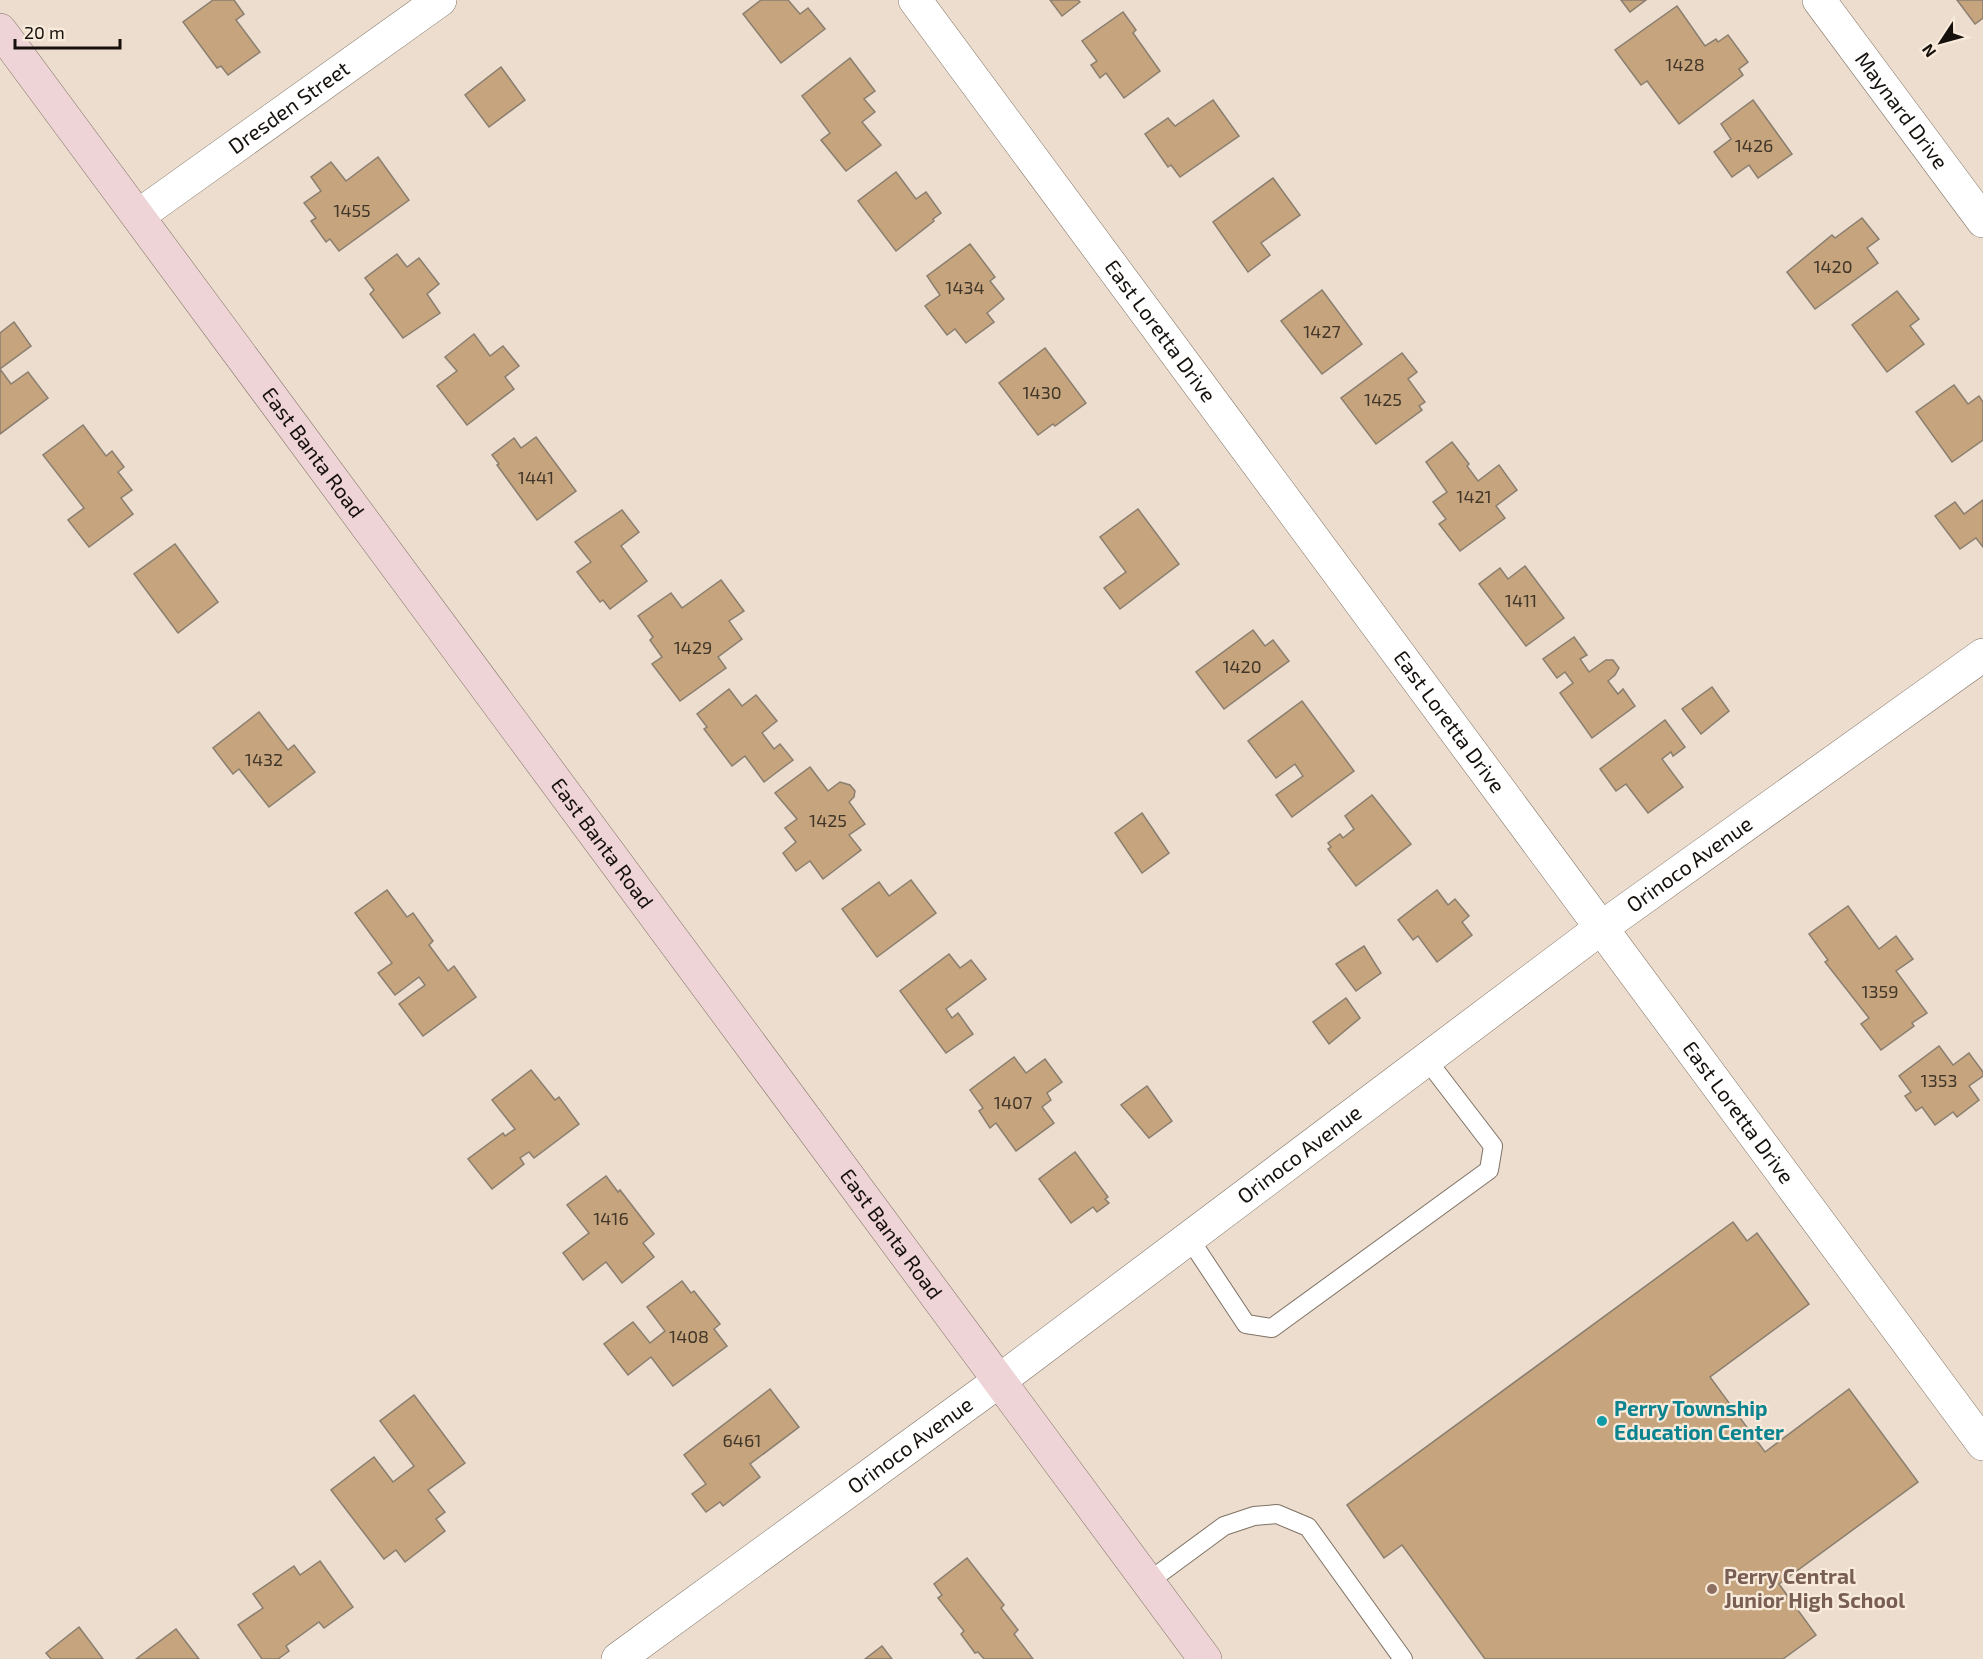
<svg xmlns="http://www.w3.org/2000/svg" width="1983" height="1659" font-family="'Exo 2',sans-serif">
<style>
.building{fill:#c5a47e;stroke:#8a7e6f;stroke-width:1.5}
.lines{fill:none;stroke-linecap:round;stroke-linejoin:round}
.lane-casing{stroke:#7f7264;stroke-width:20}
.street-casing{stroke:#7f7264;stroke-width:34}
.secondary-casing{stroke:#7f7264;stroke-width:34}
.lane{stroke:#fff;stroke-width:18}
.street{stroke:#fff;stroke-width:33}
.secondary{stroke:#eed4d6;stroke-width:33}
.culture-dot{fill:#0f9aa8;stroke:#f9ebdb;stroke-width:2}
.education-dot{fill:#8d6e63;stroke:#f9ebdb;stroke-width:2}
.labels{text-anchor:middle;stroke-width:4.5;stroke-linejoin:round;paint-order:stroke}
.number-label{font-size:18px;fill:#423628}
.street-label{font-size:21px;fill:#16110c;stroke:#f9ebdb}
.culture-label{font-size:21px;font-weight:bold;fill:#0d838f;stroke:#f9ebdb;text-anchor:start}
.education-label{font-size:21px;font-weight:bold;fill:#785e54;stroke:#f9ebdb;text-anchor:start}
</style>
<rect width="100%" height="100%" fill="#ecddce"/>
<!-- building -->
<g class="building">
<path d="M 213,0 L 234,0 L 244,14 L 236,20 L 260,52 L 228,75 L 221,66 L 217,68 L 183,22 Z"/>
<path d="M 761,0 L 788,0 L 800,14 L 808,8 L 825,29 L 781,63 L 743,14 Z"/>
<path d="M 1050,0 L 1078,0 L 1080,2 L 1062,16 Z"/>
<path d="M 1621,0 L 1646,0 L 1630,12 Z"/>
<path d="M 1957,0 L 1983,0 L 1983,18 L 1975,24 Z"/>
<path d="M 1677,6 L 1705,46 L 1716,39 L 1718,42 L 1728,35 L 1748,62 L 1739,69 L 1743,75 L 1679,124 L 1647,81 L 1641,85 L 1615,50 Z"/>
<path d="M 1123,12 L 1136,30 L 1133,33 L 1160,71 L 1124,98 L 1106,73 L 1100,78 L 1091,65 L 1097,61 L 1082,41 Z"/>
<path d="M 850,58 L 875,91 L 864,99 L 875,112 L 862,122 L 881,145 L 846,171 L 821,140 L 830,133 L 802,96 Z"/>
<path d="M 501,67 L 525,100 L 489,127 L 465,95 Z"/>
<path d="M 1213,100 L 1239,136 L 1180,177 L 1171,165 L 1168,167 L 1145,134 L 1168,118 L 1175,126 Z"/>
<path d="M 1753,100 L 1792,154 L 1758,178 L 1749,165 L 1732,177 L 1714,152 L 1731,139 L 1721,124 Z"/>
<path d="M 378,157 L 409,200 L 339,251 L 330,239 L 326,242 L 311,221 L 316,218 L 304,203 L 321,191 L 311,177 L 331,162 L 346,181 Z"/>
<path d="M 896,172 L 916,199 L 926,192 L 941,213 L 933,219 L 934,221 L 896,251 L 858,201 Z"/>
<path d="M 1273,178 L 1300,215 L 1261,243 L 1270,255 L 1248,272 L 1213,222 Z"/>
<path d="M 1862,218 L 1879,239 L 1867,248 L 1878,263 L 1815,309 L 1787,272 L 1832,235 L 1835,238 Z"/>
<path d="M 970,244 L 995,277 L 990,281 L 1004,299 L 987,313 L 994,322 L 966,343 L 955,329 L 947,335 L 925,306 L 940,295 L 927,276 Z"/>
<path d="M 397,254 L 407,267 L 419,258 L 439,284 L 427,294 L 440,313 L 403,338 L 370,294 L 374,290 L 365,278 Z"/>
<path d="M 1322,290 L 1362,344 L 1322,374 L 1281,321 Z"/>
<path d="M 1897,291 L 1919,319 L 1910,326 L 1924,344 L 1887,372 L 1852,325 Z"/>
<path d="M 14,322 L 31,346 L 0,369 L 11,384 L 28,372 L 48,398 L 0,434 L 0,333 Z"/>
<path d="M 474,334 L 490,356 L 503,346 L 519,366 L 505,377 L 514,389 L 467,425 L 437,386 L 457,371 L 445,357 Z"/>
<path d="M 1045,348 L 1086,403 L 1055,426 L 1053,424 L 1038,435 L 999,383 Z"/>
<path d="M 1402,353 L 1417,372 L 1408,379 L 1425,402 L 1419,406 L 1422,410 L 1376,444 L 1341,398 Z"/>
<path d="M 1954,385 L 1968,404 L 1979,396 L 1983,402 L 1983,440 L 1952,462 L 1916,412 Z"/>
<path d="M 83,425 L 106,456 L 112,451 L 124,467 L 118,472 L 132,490 L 121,498 L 133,514 L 89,547 L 68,520 L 84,508 L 43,455 Z"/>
<path d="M 536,437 L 576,491 L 537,520 L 497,465 L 499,464 L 492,455 L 514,438 L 521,448 Z"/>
<path d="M 1452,442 L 1469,464 L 1467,466 L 1478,481 L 1499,465 L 1517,490 L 1496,506 L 1505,518 L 1460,551 L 1439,524 L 1446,519 L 1433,502 L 1447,492 L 1426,462 Z"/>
<path d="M 1983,500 L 1983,547 L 1976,538 L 1960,549 L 1935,516 L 1955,502 L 1964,514 Z"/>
<path d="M 1138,509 L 1179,564 L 1120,609 L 1104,588 L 1126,572 L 1100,537 Z"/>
<path d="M 622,510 L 639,532 L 621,546 L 647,581 L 610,609 L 603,600 L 600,602 L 577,572 L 591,562 L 575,542 Z"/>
<path d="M 175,544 L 218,602 L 178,633 L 134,574 Z"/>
<path d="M 1525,566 L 1564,618 L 1526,646 L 1479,584 L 1500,568 L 1508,579 Z"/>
<path d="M 721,580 L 744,611 L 729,621 L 742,639 L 718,657 L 726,668 L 680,701 L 652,664 L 662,657 L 650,640 L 653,637 L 638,616 L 671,593 L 682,608 Z"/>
<path d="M 1253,630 L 1265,646 L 1273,640 L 1289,661 L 1224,709 L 1196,672 Z"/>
<path d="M 1574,637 L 1587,655 L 1580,659 L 1589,672 L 1606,660 L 1613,660 L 1619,668 L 1615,675 L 1608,681 L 1618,694 L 1623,689 L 1635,706 L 1592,738 L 1560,693 L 1573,683 L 1565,672 L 1557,678 L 1543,659 Z"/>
<path d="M 1712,687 L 1729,711 L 1701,734 L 1682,709 Z"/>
<path d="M 729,689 L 742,706 L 756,695 L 777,721 L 762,733 L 774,749 L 780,744 L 793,760 L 764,782 L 745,756 L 732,766 L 704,729 L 707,727 L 697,714 Z"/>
<path d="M 1302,701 L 1354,771 L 1292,817 L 1276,795 L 1303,776 L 1295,764 L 1276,778 L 1248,741 Z"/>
<path d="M 259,712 L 288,750 L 294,745 L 315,772 L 269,807 L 239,769 L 233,774 L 213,748 Z"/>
<path d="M 1665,720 L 1685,747 L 1673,756 L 1671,752 L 1662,759 L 1683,787 L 1648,813 L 1626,784 L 1616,791 L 1600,769 Z"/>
<path d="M 810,767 L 828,791 L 840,782 L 850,785 L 855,791 L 854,797 L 849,802 L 865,824 L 849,835 L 861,850 L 823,879 L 810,861 L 796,871 L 783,853 L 796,842 L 785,828 L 797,819 L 775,793 Z"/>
<path d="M 1372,795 L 1411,844 L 1356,886 L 1328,849 L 1331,847 L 1328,843 L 1340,834 L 1343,838 L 1354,829 L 1345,816 Z"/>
<path d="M 1142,813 L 1169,853 L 1142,873 L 1115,833 Z"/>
<path d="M 911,880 L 936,913 L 877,957 L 842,909 L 879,882 L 889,896 Z"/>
<path d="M 387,890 L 407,917 L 413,913 L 433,941 L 429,945 L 448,971 L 454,966 L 476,997 L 423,1036 L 399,1004 L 425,985 L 419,977 L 395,995 L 378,973 L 392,963 L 355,913 Z"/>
<path d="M 1437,890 L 1448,905 L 1455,899 L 1469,916 L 1462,922 L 1472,935 L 1437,962 L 1418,936 L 1413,940 L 1398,920 Z"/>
<path d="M 1848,906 L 1879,949 L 1896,936 L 1913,959 L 1896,971 L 1927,1013 L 1912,1023 L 1914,1026 L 1881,1050 L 1861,1024 L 1869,1018 L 1825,962 L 1828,960 L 1809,934 Z"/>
<path d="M 1364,946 L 1381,973 L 1356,991 L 1336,964 Z"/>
<path d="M 949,954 L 960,968 L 971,960 L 986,979 L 946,1009 L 952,1018 L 958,1013 L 973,1034 L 946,1053 L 900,991 Z"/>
<path d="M 1346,998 L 1360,1018 L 1329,1044 L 1313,1022 Z"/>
<path d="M 1939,1046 L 1953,1065 L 1969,1053 L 1983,1072 L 1983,1076 L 1969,1086 L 1979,1100 L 1957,1117 L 1953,1112 L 1935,1125 L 1922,1107 L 1916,1111 L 1905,1096 L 1911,1092 L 1899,1076 Z"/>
<path d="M 1014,1057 L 1026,1073 L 1045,1059 L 1062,1082 L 1047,1093 L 1051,1100 L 1042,1107 L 1054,1123 L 1016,1151 L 996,1123 L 990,1128 L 979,1111 L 983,1108 L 970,1090 Z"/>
<path d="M 531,1070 L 555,1100 L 559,1097 L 579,1124 L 534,1158 L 529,1152 L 520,1158 L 524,1164 L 492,1189 L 468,1159 L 503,1133 L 505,1136 L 515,1129 L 492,1100 Z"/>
<path d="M 1147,1086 L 1172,1121 L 1149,1138 L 1121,1105 Z"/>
<path d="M 1075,1152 L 1108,1197 L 1105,1199 L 1109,1203 L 1097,1212 L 1093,1207 L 1071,1223 L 1039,1179 Z"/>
<path d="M 606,1176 L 618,1192 L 620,1190 L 654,1234 L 643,1243 L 654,1257 L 622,1283 L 606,1262 L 583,1280 L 563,1253 L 589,1233 L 567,1205 Z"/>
<path d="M 1733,1222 L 1747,1241 L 1757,1233 L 1809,1304 L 1710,1377 L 1765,1452 L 1849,1389 L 1918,1482 L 1779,1584 L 1816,1635 L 1783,1659 L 1485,1659 L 1402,1545 L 1384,1558 L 1347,1505 Z"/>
<path d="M 682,1281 L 691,1293 L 694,1291 L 720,1324 L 714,1329 L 727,1346 L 673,1386 L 651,1357 L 628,1375 L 604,1344 L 633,1322 L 650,1343 L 665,1331 L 647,1307 Z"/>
<path d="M 770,1389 L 799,1427 L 750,1464 L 760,1477 L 723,1506 L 720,1502 L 706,1512 L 692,1494 L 706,1484 L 684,1455 Z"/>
<path d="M 414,1395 L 465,1463 L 428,1490 L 445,1512 L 436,1519 L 445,1531 L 405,1562 L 396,1550 L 384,1559 L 331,1490 L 374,1457 L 393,1482 L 414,1466 L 380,1421 Z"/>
<path d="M 967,1558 L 1004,1605 L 1001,1608 L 1018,1630 L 1014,1634 L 1033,1659 L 984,1659 L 978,1652 L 975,1653 L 961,1634 L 964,1631 L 938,1598 L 942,1595 L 934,1584 Z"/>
<path d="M 320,1561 L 353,1607 L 324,1628 L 319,1622 L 286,1646 L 289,1651 L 278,1659 L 262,1659 L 238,1625 L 263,1608 L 253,1594 L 294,1566 L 300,1575 Z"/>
<path d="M 79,1627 L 103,1659 L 51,1659 L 46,1653 Z"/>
<path d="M 176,1629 L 199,1659 L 136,1659 Z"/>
<path d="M 882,1646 L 892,1659 L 865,1659 Z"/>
</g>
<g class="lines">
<!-- lane casing -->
<g class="lane-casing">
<g id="lane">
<path d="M 1189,1238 L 1246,1324 L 1272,1328 L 1489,1170 L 1493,1146 L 1427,1060"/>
<path d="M 1148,1582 L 1224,1526 L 1254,1516 L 1277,1514 L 1308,1527 L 1403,1659"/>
</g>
</g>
<!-- street casing -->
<g class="street-casing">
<g id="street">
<path id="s1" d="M 915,0 L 1983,1444"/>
<path id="s2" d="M 1819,0 L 1983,221"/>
<path id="s3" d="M 138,216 L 440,0"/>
<path id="s4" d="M 618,1659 L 999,1381 L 1601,928 L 1983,655"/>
</g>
</g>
<!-- secondary casing -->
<g class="secondary-casing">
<g id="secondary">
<path id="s5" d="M 0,30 L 1205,1659"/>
</g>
</g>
<!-- lane -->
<use href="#lane" class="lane"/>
<!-- street -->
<use href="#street" class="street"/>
<!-- secondary -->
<use href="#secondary" class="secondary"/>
</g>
<!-- markers -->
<circle class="culture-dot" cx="1602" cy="1421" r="6"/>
<circle class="education-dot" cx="1712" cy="1589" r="6"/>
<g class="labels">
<!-- number labels -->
<g class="number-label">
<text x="1685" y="71">1428</text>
<text x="1754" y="152">1426</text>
<text x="352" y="217">1455</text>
<text x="1833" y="273">1420</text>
<text x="965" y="294">1434</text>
<text x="1322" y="338">1427</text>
<text x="1042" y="399">1430</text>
<text x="1383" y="406">1425</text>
<text x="536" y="484">1441</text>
<text x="1474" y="503">1421</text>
<text x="1521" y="607">1411</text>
<text x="693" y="654">1429</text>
<text x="1242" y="673">1420</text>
<text x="264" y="766">1432</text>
<text x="828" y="827">1425</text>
<text x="1880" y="998">1359</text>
<text x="1939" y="1087">1353</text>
<text x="1013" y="1109">1407</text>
<text x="611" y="1225">1416</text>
<text x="689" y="1343">1408</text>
<text x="742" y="1447">6461</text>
</g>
<!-- street labels -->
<g class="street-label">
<text dy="7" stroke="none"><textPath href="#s3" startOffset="186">Dresden Street</textPath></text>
<text dy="7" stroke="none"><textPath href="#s2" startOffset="138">Maynard Drive</textPath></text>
<text dy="7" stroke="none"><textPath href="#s1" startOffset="412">East Loretta Drive</textPath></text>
<text dy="7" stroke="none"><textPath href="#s5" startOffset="526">East Banta Road</textPath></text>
<text dy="7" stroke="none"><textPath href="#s1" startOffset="898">East Loretta Drive</textPath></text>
<text dy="7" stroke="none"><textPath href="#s5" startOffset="1012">East Banta Road</textPath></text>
<text dy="7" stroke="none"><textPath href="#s4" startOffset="1334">Orinoco Avenue</textPath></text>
<text dy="7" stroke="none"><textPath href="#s1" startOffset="1384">East Loretta Drive</textPath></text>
<text dy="7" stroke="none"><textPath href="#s4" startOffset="848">Orinoco Avenue</textPath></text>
<text dy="7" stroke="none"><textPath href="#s5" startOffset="1498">East Banta Road</textPath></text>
<text dy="7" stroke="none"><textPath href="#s4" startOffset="362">Orinoco Avenue</textPath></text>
</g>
<!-- culture labels -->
<g class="culture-label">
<text x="1614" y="1416">Perry Township<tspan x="1614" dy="24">Education Center</tspan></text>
</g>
<!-- education labels -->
<g class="education-label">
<text x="1724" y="1584">Perry Central<tspan x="1724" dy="24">Junior High School</tspan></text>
</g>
</g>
<!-- north arrow -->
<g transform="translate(1941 42) rotate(234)" stroke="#f9ebdb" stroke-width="4.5" paint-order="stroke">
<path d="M0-4.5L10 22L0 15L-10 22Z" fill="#16110c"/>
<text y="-9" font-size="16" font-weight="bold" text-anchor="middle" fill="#16110c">N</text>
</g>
<!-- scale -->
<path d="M15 39v9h105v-9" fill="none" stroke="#16110c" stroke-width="3"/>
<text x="24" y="39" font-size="18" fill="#16110c" stroke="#f9ebdb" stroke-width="4.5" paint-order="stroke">20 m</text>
</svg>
